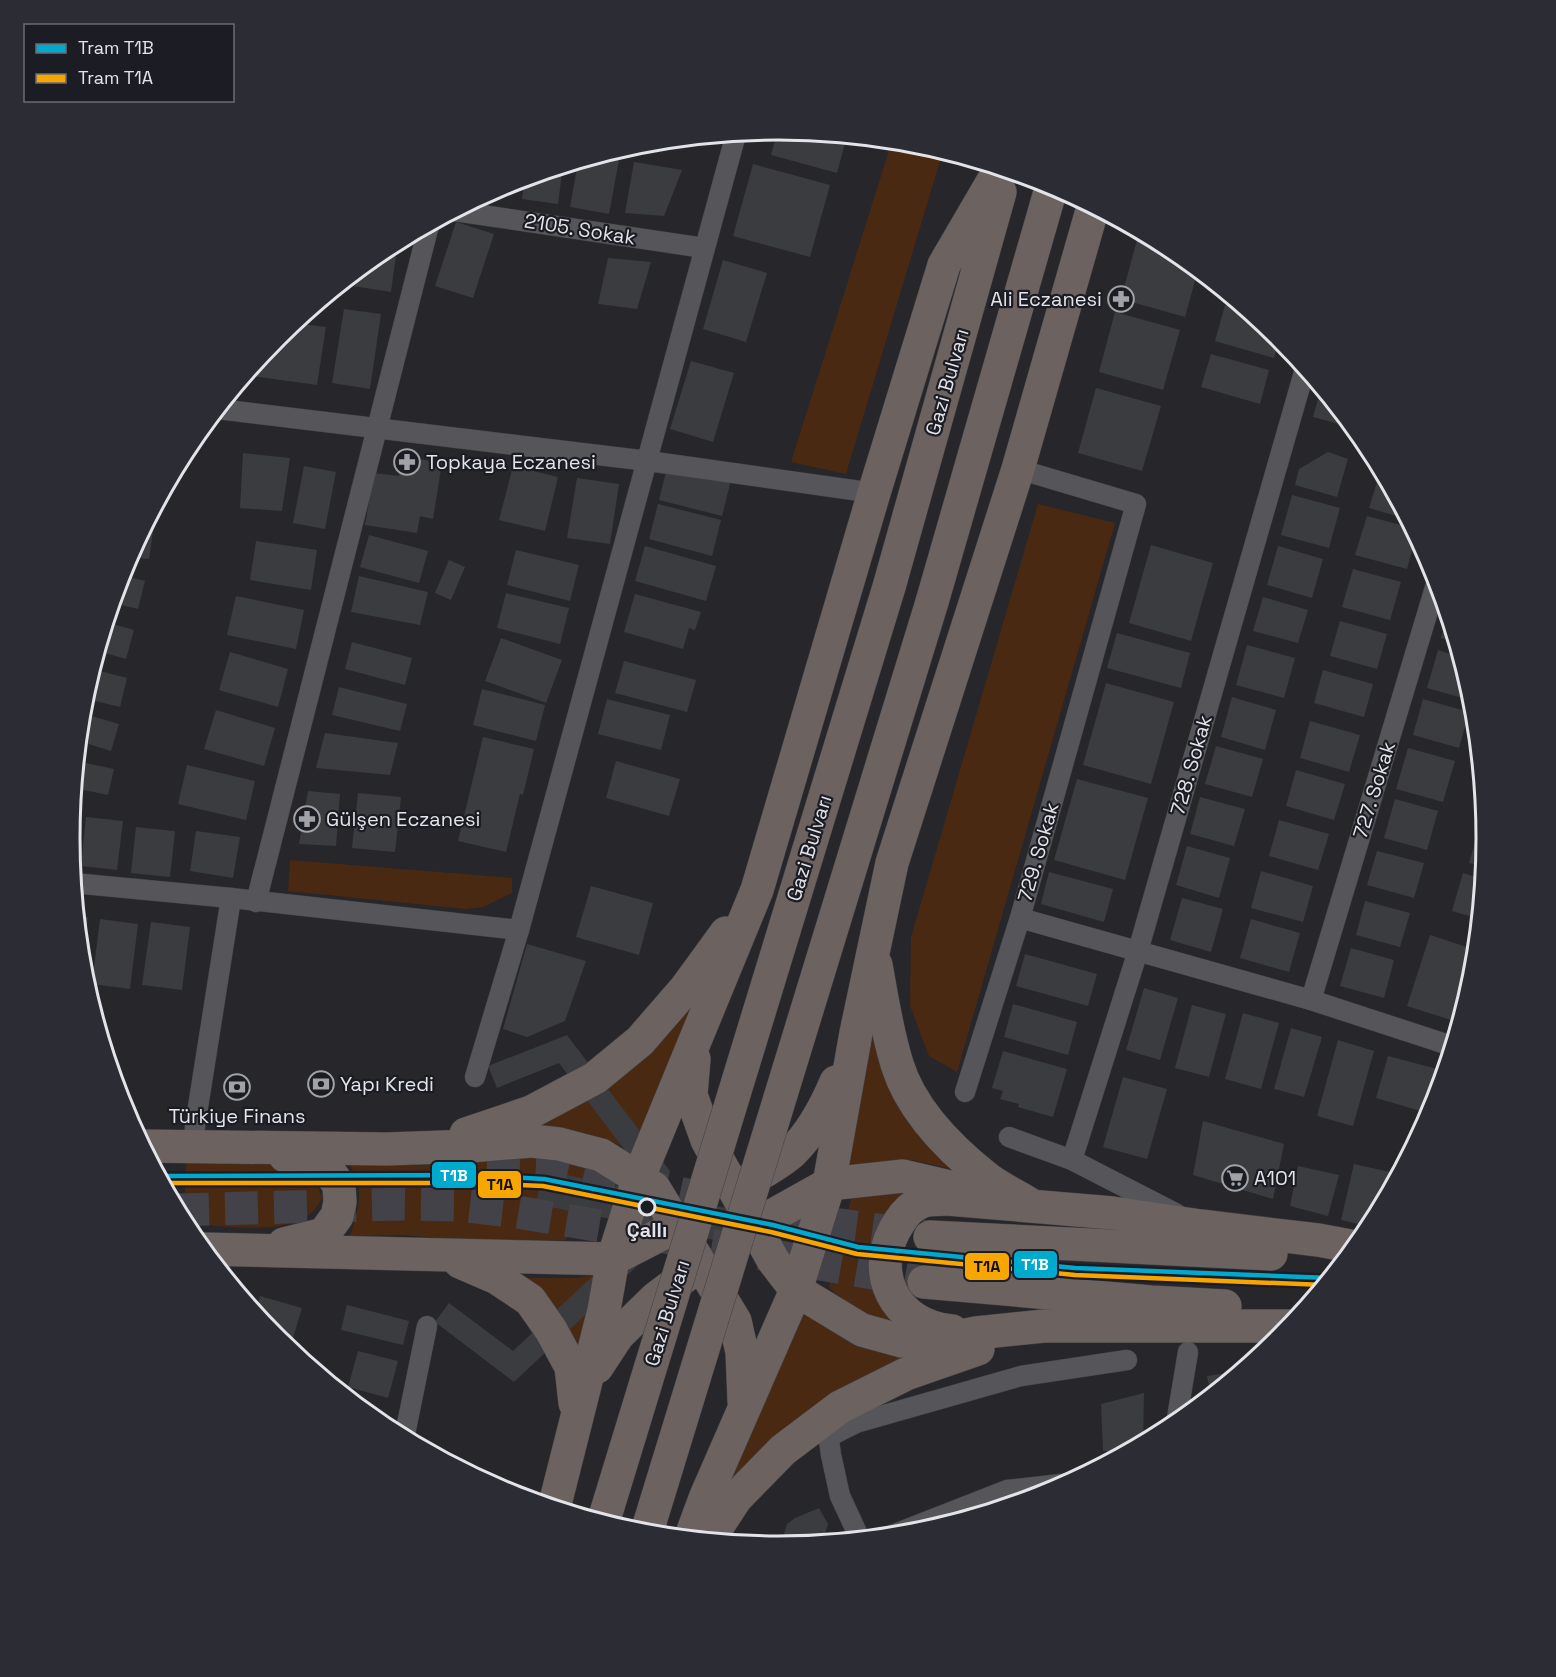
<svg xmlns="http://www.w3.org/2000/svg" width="1556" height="1677" font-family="'Space Grotesk',sans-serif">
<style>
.green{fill:#4a2913}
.building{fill:#3b3c40}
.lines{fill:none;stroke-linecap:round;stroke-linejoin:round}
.trunk-tunnel{stroke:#424248;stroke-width:33;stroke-dasharray:33 16;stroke-linecap:butt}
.minor-casing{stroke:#424246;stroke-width:21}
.trunk-casing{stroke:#424246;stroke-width:34}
.minor{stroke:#56565a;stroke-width:20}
.trunk{stroke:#6c625f;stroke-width:33}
.trunk-bridge-casing{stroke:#424246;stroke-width:34;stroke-linecap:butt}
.trunk-bridge{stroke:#6c625f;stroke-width:33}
.tram-1-casing{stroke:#1b1c24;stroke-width:9}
.tram-2-casing{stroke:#1b1c24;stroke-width:9}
.tram-1{stroke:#00a9ce;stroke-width:4.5}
.tram-2{stroke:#f7a600;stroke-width:4.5}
.stop-dot{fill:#1b1c24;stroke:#e3e4e9;stroke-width:3}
.labels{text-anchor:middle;stroke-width:4.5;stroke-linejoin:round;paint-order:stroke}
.street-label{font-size:20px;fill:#e3e4e9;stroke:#1b1c24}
.poi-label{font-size:20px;fill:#e3e4e9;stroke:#1b1c24;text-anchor:start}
.stop-label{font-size:20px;font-weight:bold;fill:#e3e4e9;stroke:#1b1c24}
.rim{fill:none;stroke:#e3e4e9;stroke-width:3}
.line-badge{stroke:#1b1c24;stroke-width:2}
.badge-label{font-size:16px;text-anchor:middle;font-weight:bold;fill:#fff}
.pale-badge-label{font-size:16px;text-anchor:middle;font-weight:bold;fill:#111}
</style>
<rect width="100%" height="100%" fill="#26262b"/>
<!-- green -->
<g class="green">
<path d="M 892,141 L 917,143 L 943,151 L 846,474 L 791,462 Z"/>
<path d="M 1038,504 L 1115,523 L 957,1072 L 929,1056 L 910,1006 L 911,937 Z"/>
<path d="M 290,860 L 512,878 L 512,893 L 483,907 L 466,909 L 288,891 Z"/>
<path d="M 691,1006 L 642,1133 L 628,1149 C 594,1132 567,1128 529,1124 Z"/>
<path d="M 873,1025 L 965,1172 L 912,1160 L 868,1162 L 849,1167 Z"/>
<path d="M 187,1152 L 263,1156 L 315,1177 L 322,1198 C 319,1203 316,1209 311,1213 C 283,1237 218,1225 183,1223 Z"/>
<path d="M 345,1157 L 570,1157 L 597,1167 L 581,1200 L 577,1227 L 566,1240 L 497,1242 L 401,1235 L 350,1236 C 361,1201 365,1189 345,1157 Z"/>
<path d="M 853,1191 L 921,1191 L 889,1218 L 900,1328 C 874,1318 848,1308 829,1287 Z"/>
<path d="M 596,1275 L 579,1360 L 515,1278 L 575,1278 Z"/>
<path d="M 807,1309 L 911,1359 L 728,1487 L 798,1314 Z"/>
</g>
<!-- building -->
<g class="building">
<path d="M 778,130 L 847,136 L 837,173 L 771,155 Z"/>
<path d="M 621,149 L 609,214 L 570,207 L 578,162 Z"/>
<path d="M 634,162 L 682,170 L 664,216 L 625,213 Z"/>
<path d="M 753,164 L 830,185 L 810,257 L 733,236 Z"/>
<path d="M 563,166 L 558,204 L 522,199 L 525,178 Z"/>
<path d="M 456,222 L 494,234 L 473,298 L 435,286 Z"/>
<path d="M 1137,240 L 1174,250 L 1198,270 L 1185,317 L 1121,299 Z"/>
<path d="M 398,241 L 391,292 L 353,286 L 355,273 L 384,249 Z"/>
<path d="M 608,258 L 651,262 L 637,309 L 598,304 Z"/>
<path d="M 723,260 L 767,273 L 746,342 L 703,329 Z"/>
<path d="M 1225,305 L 1248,312 L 1280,337 L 1274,358 L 1215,341 Z"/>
<path d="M 344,309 L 381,314 L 370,389 L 332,383 Z"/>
<path d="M 1115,312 L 1180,330 L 1163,390 L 1099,372 Z"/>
<path d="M 294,323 L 326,327 L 317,385 L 246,375 L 277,337 Z"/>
<path d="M 1211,354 L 1269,370 L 1260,404 L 1201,387 Z"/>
<path d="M 691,361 L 734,373 L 713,442 L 670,429 Z"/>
<path d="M 1096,388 L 1161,406 L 1142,471 L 1078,453 Z"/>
<path d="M 1321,388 L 1354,428 L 1313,417 Z"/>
<path d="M 1328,452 L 1348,459 L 1337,497 L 1295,485 L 1299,469 Z"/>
<path d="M 243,453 L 290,458 L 282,511 L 240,508 Z"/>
<path d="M 402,456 L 442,463 L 433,519 L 420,516 L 417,533 L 365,525 L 374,473 L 399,476 Z"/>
<path d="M 668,464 L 731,480 L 722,516 L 659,500 Z"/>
<path d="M 304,466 L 336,472 L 325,529 L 293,523 Z"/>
<path d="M 513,466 L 558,477 L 545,531 L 499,520 Z"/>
<path d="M 1381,469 L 1391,488 L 1407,519 L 1369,508 Z"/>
<path d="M 577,478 L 619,484 L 610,544 L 567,538 Z"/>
<path d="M 1292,495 L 1340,508 L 1329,548 L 1281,535 Z"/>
<path d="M 658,504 L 721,520 L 712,556 L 649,539 Z"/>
<path d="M 1367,516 L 1412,528 L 1416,536 L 1407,569 L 1355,555 Z"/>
<path d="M 146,524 L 154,525 L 149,559 L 128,557 Z"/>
<path d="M 369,535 L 428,551 L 419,583 L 360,567 Z"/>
<path d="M 256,541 L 317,550 L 311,590 L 250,580 Z"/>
<path d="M 1151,545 L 1213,563 L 1191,641 L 1129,623 Z"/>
<path d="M 645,546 L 716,566 L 706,601 L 635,581 Z"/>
<path d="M 1278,546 L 1323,559 L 1312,598 L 1267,585 Z"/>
<path d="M 516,550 L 579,565 L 570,601 L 507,585 Z"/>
<path d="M 449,560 L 465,567 L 451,600 L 435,593 Z"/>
<path d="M 1353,569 L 1401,582 L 1390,620 L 1342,607 Z"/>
<path d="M 121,575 L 145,581 L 138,609 L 112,603 Z"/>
<path d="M 359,576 L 428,592 L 420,625 L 351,612 Z"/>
<path d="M 506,593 L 569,608 L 560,644 L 497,628 Z"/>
<path d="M 635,594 L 701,612 L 695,630 L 689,628 L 683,649 L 624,632 Z"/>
<path d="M 236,596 L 304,610 L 296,649 L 227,635 Z"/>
<path d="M 1263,597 L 1308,610 L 1298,643 L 1253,631 Z"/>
<path d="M 1448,615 L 1456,642 L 1441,638 Z"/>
<path d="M 1340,621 L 1387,634 L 1377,669 L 1330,656 Z"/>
<path d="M 106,622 L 134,630 L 126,659 L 98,651 Z"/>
<path d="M 1117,633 L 1190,653 L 1181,688 L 1107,668 Z"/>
<path d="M 501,638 L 562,660 L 546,703 L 485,681 Z"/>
<path d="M 352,642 L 412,658 L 405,685 L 345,669 Z"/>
<path d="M 1247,645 L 1295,658 L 1284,698 L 1236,685 Z"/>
<path d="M 1438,650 L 1460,657 L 1473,701 L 1427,688 Z"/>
<path d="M 230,652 L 288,669 L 278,707 L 219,690 Z"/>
<path d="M 624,661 L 696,680 L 687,712 L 615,693 Z"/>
<path d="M 92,669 L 127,678 L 120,707 L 83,698 Z"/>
<path d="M 1323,670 L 1373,684 L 1364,717 L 1314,703 Z"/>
<path d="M 1106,683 L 1174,702 L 1151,784 L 1083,765 Z"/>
<path d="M 339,687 L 407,704 L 400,731 L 332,715 Z"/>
<path d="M 482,689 L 545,705 L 536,741 L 473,725 Z"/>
<path d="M 1232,697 L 1276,710 L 1265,750 L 1221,737 Z"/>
<path d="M 607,699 L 670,715 L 661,750 L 598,734 Z"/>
<path d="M 1423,699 L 1469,712 L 1459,748 L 1413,735 Z"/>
<path d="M 216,710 L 275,728 L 264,766 L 204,749 Z"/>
<path d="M 81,713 L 119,724 L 111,751 L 79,741 Z"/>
<path d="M 1310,721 L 1360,735 L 1349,772 L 1300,758 Z"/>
<path d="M 325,733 L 398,743 L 390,775 L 316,768 Z"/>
<path d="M 483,737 L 534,749 L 523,795 L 520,794 L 506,852 L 458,841 Z"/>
<path d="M 1216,746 L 1263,759 L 1252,797 L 1205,784 Z"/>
<path d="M 1408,748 L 1455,761 L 1443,802 L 1396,789 Z"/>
<path d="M 77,761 L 114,769 L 108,795 L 74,788 Z"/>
<path d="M 616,761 L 680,779 L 669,816 L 606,798 Z"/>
<path d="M 187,765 L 255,781 L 246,820 L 178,804 Z"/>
<path d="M 1296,770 L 1345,784 L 1334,820 L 1286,806 Z"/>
<path d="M 1077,779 L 1148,798 L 1125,880 L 1054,860 Z"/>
<path d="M 308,791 L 340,794 L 336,846 L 299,844 Z"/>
<path d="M 358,793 L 401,797 L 395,852 L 352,848 Z"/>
<path d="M 1200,797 L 1245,809 L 1234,846 L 1190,834 Z"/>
<path d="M 1395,799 L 1438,811 L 1427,850 L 1384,838 Z"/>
<path d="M 86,817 L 123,821 L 117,870 L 81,866 Z"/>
<path d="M 1279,820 L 1329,834 L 1318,870 L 1269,856 Z"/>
<path d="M 1480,825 L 1486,826 L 1487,838 L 1484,867 L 1469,863 Z"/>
<path d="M 136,827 L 175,831 L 170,877 L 131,873 Z"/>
<path d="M 196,831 L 240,837 L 233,878 L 190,871 Z"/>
<path d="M 1187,846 L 1230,858 L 1219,898 L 1176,885 Z"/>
<path d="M 1377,851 L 1424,863 L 1414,898 L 1367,885 Z"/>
<path d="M 1261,871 L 1313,886 L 1303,922 L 1251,908 Z"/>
<path d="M 1049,872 L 1113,889 L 1104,922 L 1041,904 Z"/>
<path d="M 1463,873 L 1483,879 L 1479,919 L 1452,911 Z"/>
<path d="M 591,886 L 653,903 L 639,955 L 576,937 Z"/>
<path d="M 1182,898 L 1223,909 L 1211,952 L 1170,940 Z"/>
<path d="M 1365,901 L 1410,913 L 1400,947 L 1356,935 Z"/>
<path d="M 77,916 L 88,917 L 82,963 L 81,963 Z"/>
<path d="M 100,919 L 138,924 L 130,989 L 92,984 Z"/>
<path d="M 1251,919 L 1300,933 L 1289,972 L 1240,958 Z"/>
<path d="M 151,922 L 190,927 L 182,990 L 142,985 Z"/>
<path d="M 1430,935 L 1476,950 L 1474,971 L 1457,1022 L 1407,1006 Z"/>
<path d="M 527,944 L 586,961 L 565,1021 L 527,1037 L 503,1029 Z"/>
<path d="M 1351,948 L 1394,960 L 1384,998 L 1340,986 Z"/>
<path d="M 1025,954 L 1097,974 L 1088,1006 L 1016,986 Z"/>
<path d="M 1144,988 L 1178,998 L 1160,1060 L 1126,1050 Z"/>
<path d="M 1013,1004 L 1077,1022 L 1068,1055 L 1004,1037 Z"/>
<path d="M 1192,1005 L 1226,1014 L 1209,1077 L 1175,1068 Z"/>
<path d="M 1243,1013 L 1279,1023 L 1261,1089 L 1225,1079 Z"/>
<path d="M 1291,1028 L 1322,1037 L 1304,1097 L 1274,1089 Z"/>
<path d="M 567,1035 L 670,1171 L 665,1196 L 777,1218 L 771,1251 L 658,1229 L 654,1250 L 514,1382 L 435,1322 L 449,1303 L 513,1351 L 632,1239 L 635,1224 L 536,1204 L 543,1170 L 642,1191 L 645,1177 L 559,1063 L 497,1088 L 488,1066 Z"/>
<path d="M 1338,1040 L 1374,1051 L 1353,1126 L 1317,1116 Z"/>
<path d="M 1003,1051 L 1067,1069 L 1053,1117 L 1018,1107 L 1019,1104 L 1000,1099 L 1003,1091 L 992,1088 Z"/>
<path d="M 1388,1056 L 1445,1071 L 1431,1114 L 1376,1098 Z"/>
<path d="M 1123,1077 L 1167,1089 L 1147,1159 L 1103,1147 Z"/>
<path d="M 1203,1121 L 1284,1144 L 1273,1199 L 1193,1175 Z"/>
<path d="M 1354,1164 L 1399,1174 L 1371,1227 L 1341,1220 Z"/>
<path d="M 1298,1166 L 1339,1175 L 1328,1216 L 1290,1206 Z"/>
<path d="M 260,1296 L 302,1308 L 291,1345 L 276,1340 L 255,1314 Z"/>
<path d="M 347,1305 L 409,1321 L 403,1345 L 341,1330 Z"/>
<path d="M 358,1351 L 398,1361 L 388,1398 L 348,1387 Z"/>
<path d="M 1241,1371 L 1211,1395 L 1207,1376 Z"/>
<path d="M 1144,1393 L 1143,1443 L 1129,1451 L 1103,1451 L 1101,1404 Z"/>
<path d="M 357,1406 L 383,1412 L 380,1425 Z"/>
<path d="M 819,1508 L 828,1524 L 822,1543 L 780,1547 L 787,1524 L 795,1518 Z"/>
</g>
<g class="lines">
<!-- trunk-tunnel -->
<g class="trunk-tunnel">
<path d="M 438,1161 L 556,1166 L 795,1219 L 930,1237"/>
<path d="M 176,1210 L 401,1204 L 459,1205 L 511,1211 L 595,1225 L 924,1282"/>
</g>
<!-- minor casing -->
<g class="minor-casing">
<g id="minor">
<path d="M 455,211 L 704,248"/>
<path d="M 218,409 L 648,461 L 874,493"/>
<path d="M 1018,469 L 1136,504 L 1020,918 L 1311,1000 L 1452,1046"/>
<path d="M 73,883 L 231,898 L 519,930"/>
<path d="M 256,902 L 429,225"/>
<path d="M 1311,1000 L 1437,581"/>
<path d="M 475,1077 L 519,930 L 736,134"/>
<path d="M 965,1092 L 1020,918"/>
<path d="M 1009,1137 L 1072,1160 L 1177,1214"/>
<path d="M 194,1146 L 195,1126 L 231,898"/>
<path d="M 1072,1160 L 1138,951 L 1305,369"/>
<path d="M 1176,1424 L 1188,1352"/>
<path d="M 827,1425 L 831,1455 L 840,1496 L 860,1539"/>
<path d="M 828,1437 L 856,1423 L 1021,1376 L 1127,1360"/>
<path d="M 404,1439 L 427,1326"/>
<path d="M 887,1537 L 1007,1490 L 1070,1483"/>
</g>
</g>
<!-- trunk casing -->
<g class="trunk-casing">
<g id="trunk">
<path d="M 889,587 L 1000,192"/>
<path d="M 932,602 L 1052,185"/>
<path d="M 876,965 C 882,998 887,1032 897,1064 C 911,1110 951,1150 988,1179 C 1000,1188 1015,1195 1028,1203"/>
<path d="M 694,1059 L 691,1095 L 707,1140 L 773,1260 L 796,1290 L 862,1330 L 902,1341 L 936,1341 L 976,1333 L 1044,1326 L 1290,1326"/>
<path d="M 466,1134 L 531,1112 L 595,1078 L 640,1041 L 686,988 L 726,933"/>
<path d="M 142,1146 L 387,1149 L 471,1146 L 532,1141 L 559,1144 L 601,1155 L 654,1188 L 735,1321 L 742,1352 L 744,1401"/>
<path d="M 739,1186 C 756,1176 776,1166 791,1153 C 812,1133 825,1108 836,1082"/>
<path d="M 930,1237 L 1271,1254"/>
<path d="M 737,1238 L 754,1226 L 829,1184 L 903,1176 L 959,1189"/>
<path d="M 284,1244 L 324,1234 L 337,1216 L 340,1202 L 339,1185 L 328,1170 L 307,1161 L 285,1156"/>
<path d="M 202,1249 L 613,1259 L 677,1226 L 696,1214"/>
<path d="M 460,1262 L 497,1278 L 530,1300 L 551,1330 L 571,1367 L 575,1403"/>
<path d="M 924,1282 L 1151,1302 L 1225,1306"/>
<path d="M 952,1331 C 894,1326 866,1270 900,1221 C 905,1213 914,1204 924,1201 C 931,1199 940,1200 947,1199 L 1113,1213 L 1201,1226 L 1318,1240 L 1356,1247"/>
<path d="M 597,1367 L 618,1335 L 656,1298 L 688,1274"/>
<path d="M 554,1508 L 604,1310 L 613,1259 L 639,1177 L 757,890 L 874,493 L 944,265 L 1000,169"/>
<path d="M 690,1539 L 706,1496 L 796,1290 L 829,1184 L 856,1033 L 892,863 L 1018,469 L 1093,207"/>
<path d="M 708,1541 L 736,1498 L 783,1450 L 840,1407 L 906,1374 L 978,1349"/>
</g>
</g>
<!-- minor -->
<use href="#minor" class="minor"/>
<!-- trunk -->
<use href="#trunk" class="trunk"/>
<!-- trunk-bridge casing -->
<g class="trunk-bridge-casing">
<g id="trunk-bridge">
<path d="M 603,1523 L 889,587"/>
<path d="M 646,1535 L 932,602"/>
</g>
</g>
<!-- trunk-bridge -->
<use href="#trunk-bridge" class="trunk-bridge"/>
<!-- tram-1 casing -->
<g class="tram-1-casing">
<path id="tram-1" d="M 159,1176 L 471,1175 L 544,1179 L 773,1225 L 858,1247 L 1075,1268 L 1330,1278"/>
</g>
<!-- tram-2 casing -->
<g class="tram-2-casing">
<path id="tram-2" d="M 162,1183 L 471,1183 L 543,1186 L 771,1232 L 857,1254 L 1075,1275 L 1324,1285"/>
</g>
<!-- tram-1 -->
<use href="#tram-1" class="tram-1"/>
<!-- tram-2 -->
<use href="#tram-2" class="tram-2"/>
</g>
<!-- icons -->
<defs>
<g id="pharmacy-ring" transform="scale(1.35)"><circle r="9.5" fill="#1b1c24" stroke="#a1a2a6" stroke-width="1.5"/><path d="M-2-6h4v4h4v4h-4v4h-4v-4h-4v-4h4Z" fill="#a1a2a6"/></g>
<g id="bank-ring" transform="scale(1.35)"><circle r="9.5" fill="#1b1c24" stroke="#a1a2a6" stroke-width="1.5"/><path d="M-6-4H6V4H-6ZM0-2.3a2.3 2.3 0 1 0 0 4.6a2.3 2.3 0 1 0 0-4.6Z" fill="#a1a2a6"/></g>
<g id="supermarket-ring" transform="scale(1.35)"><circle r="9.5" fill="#1b1c24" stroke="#a1a2a6" stroke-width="1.5"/><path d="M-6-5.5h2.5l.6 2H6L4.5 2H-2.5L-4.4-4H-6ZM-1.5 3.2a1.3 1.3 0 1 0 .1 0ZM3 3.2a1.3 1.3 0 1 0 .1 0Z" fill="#a1a2a6"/></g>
</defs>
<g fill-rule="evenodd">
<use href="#pharmacy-ring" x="1121" y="299"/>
<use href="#pharmacy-ring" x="407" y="462"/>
<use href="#pharmacy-ring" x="307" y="819"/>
<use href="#bank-ring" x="321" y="1084"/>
<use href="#bank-ring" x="237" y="1087"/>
<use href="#supermarket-ring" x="1235" y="1178"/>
</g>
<!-- markers -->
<circle class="stop-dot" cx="647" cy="1207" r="8"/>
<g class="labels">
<!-- street labels -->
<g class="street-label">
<text transform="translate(580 229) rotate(9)" y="7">2105. Sokak</text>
<text transform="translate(947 382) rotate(-74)" y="7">Gazi Bulvarı</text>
<text transform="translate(1191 765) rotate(-74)" y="7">728. Sokak</text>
<text transform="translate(1374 790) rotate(-73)" y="7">727. Sokak</text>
<text transform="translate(809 848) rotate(-73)" y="7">Gazi Bulvarı</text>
<text transform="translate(1038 852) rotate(-74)" y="7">729. Sokak</text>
<text transform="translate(667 1313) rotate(-73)" y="7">Gazi Bulvarı</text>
</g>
<!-- poi labels -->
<g class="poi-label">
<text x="1102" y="306" text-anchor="end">Ali Eczanesi</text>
<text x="426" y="469">Topkaya Eczanesi</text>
<text x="326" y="826">Gülşen Eczanesi</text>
<text x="340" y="1091">Yapı Kredi</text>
<text x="237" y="1123" text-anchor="middle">Türkiye Finans</text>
<text x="1254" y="1185">A101</text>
</g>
<!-- stop labels -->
<g class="stop-label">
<text x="647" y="1237">Çallı</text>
</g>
</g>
<!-- crop -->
<path d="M0 0H1556V1677H0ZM80 838a698 698 0 1 1 1396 0a698 698 0 1 1-1396 0Z" fill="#2b2c34" fill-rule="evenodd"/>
<path class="rim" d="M80 838a698 698 0 1 1 1396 0a698 698 0 1 1-1396 0Z"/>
<g class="line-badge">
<rect x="431" y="1161" width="46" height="28" rx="6" fill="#00a9ce"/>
<rect x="477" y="1170" width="45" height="29" rx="6" fill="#f7a600"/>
<rect x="1013" y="1250" width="45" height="29" rx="6" fill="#00a9ce"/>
<rect x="964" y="1252" width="46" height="29" rx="6" fill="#f7a600"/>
</g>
<g class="badge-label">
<text x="454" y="1181">T1B</text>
<text x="1035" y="1270">T1B</text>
</g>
<g class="pale-badge-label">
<text x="500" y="1190">T1A</text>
<text x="987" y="1272">T1A</text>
</g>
<!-- legend -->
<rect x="24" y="24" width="210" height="78" fill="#1b1c24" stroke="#6b6c73" stroke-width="1.5"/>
<rect x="36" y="44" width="30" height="9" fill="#00a9ce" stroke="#6b6c73" stroke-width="1.5"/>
<text x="78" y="54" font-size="18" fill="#e3e4e9">Tram T1B</text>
<rect x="36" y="74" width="30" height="9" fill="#f7a600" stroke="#6b6c73" stroke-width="1.5"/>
<text x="78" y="84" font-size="18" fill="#e3e4e9">Tram T1A</text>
</svg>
